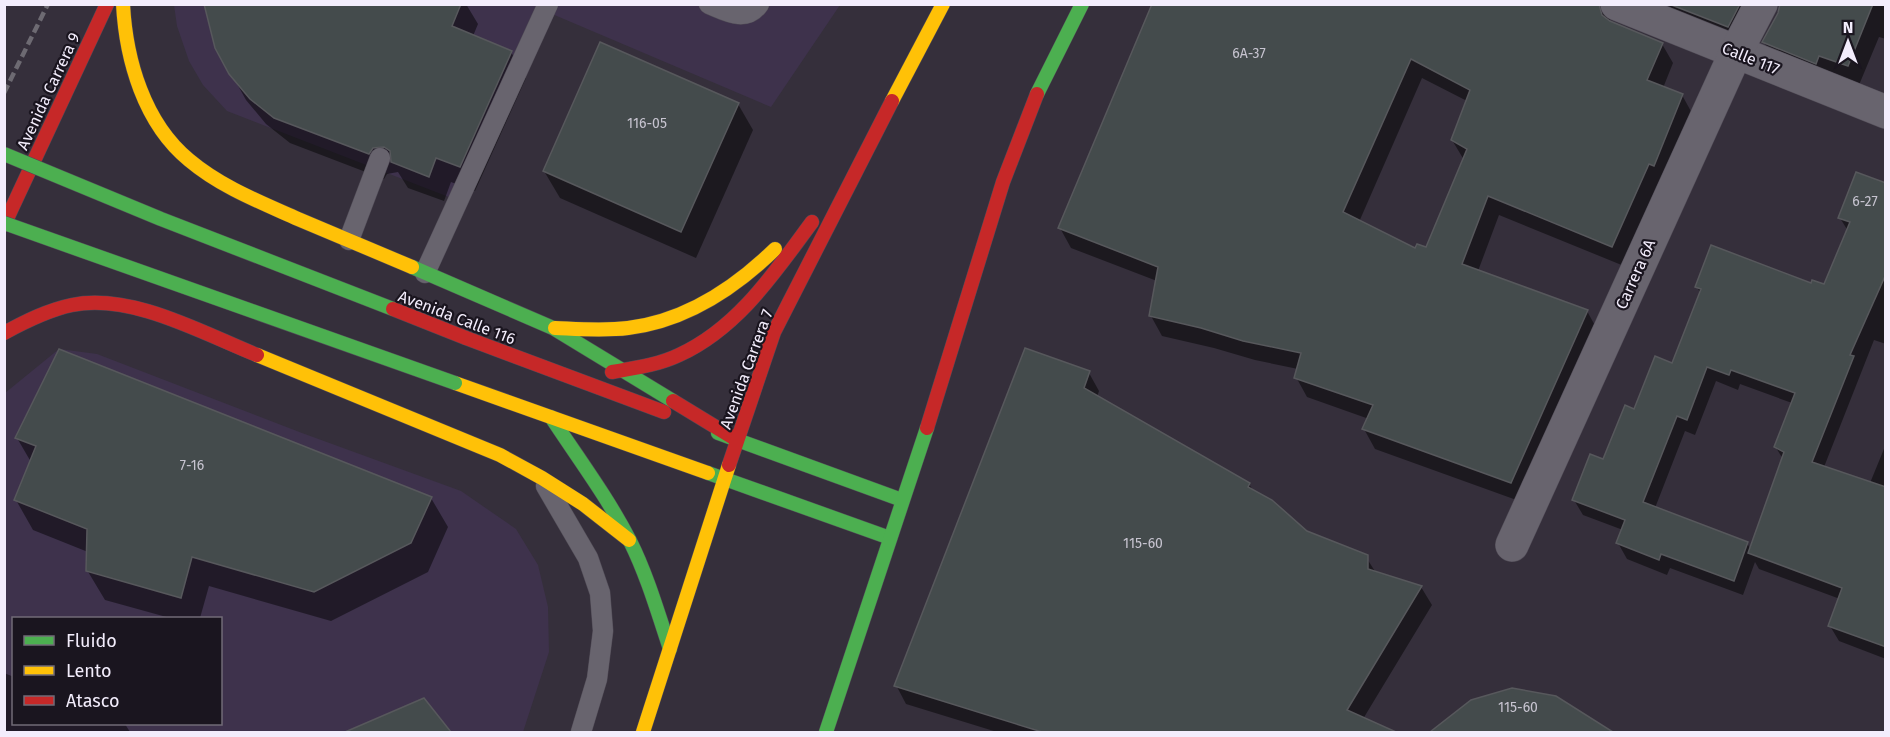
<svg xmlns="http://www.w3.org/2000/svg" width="1890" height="737" font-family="'Fira Sans',sans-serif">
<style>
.built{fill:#3e324c;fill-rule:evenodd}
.shadow{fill:#0007;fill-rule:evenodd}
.building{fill:#444b4c;stroke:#57585c;stroke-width:1.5;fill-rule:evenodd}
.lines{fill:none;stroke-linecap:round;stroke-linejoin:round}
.lane-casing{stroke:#504b56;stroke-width:21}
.street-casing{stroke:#504b56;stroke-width:34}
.fast-casing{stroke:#504b56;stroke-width:15}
.slow-casing{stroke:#504b56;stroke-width:15}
.jam-casing{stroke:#504b56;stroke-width:15}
.lane{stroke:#68646e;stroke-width:20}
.street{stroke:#68646e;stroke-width:33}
.fast{stroke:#4caf50;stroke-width:14}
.slow{stroke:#ffc107;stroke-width:14}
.jam{stroke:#c62828;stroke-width:14}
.rail{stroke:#6d6a72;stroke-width:4.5;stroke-dasharray:9 4.5;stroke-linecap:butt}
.fast-bridge-casing{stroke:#504b56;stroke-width:15;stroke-linecap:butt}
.jam-bridge-casing{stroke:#504b56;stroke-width:15;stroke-linecap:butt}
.fast-bridge{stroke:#4caf50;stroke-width:14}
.jam-bridge{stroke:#c62828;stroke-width:14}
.labels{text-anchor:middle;stroke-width:4.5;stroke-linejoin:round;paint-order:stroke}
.number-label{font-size:14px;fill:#c7c4d0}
.street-label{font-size:16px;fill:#f3edfc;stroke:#1a151f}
</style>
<rect width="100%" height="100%" fill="#352f3b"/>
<!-- built -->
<g class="built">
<path d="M 174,5 L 840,5 L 771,107 L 538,8 L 454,199 L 227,111 L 203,85 L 189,61 L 177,26 Z"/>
<path d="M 59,349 L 97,354 L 302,433 L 461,491 L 516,529 L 538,565 L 548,607 L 549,652 L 523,732 L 5,732 L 5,393 ZM 14,618 L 220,618 L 220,724 L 14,724 Z"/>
</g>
<!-- shadow -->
<g class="shadow">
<path d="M 209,4 L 466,4 L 478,24 L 473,36 L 511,52 L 526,78 L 475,191 L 451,182 L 444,201 L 408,188 L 398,172 L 387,174 L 384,179 L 290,143 L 266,124 L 246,100 L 231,73 Z"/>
<path d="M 1153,4 L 1886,4 L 1886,39 L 1879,37 L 1859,85 L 1775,62 L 1764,42 L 1781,6 L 1771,5 L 1739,46 L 1610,18 L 1609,23 L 1662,44 L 1673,63 L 1663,88 L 1682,95 L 1693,115 L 1624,266 L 1499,215 L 1478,271 L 1587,311 L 1598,331 L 1522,502 L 1375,449 L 1364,429 L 1369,419 L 1307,397 L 1296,377 L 1298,369 L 1255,360 L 1214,348 L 1162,336 L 1151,316 L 1157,281 L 1071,248 L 1060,228 ZM 1422,78 L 1467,101 L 1452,140 L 1464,160 L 1427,249 L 1416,250 L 1359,222 Z"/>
<path d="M 738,104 L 753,130 L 696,258 L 560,198 L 544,171 Z"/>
<path d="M 1886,185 L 1886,344 L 1874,340 L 1824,467 L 1870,483 L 1886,444 L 1886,659 L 1839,641 L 1830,626 L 1840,599 L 1759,569 L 1755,562 L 1743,595 L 1670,568 L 1667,575 L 1627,559 L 1618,543 L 1623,530 L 1583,515 L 1574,500 L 1604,461 L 1635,411 L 1673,365 L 1701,294 L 1697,287 L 1825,286 L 1848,231 L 1840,218 ZM 1716,381 L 1738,390 L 1740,384 L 1792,403 L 1775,446 L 1783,459 L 1751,550 L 1747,543 L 1655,508 L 1685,431 L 1695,435 Z"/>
<path d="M 1089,373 L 1099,391 L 1097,397 L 1249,484 L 1254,492 L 1306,533 L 1366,557 L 1376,573 L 1421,587 L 1432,605 L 1363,719 L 1393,732 L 997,732 L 906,704 L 896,685 Z"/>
<path d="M 17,438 L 431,498 L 448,527 L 428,572 L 331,621 L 209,586 L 200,618 L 170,618 L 105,600 L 87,570 L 88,552 L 33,530 L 16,500 L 31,462 Z"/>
<path d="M 4,673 L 14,677 L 14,724 L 125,724 L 130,732 L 4,732 Z"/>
<path d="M 424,699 L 447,732 L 349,732 Z"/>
<path d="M 1584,716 L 1598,732 L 1438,732 L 1447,721 Z"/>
</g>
<!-- building -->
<g class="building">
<path d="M 204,4 L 461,4 L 452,26 L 512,51 L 460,167 L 436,158 L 429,177 L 391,162 L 390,151 L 384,147 L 373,148 L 369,154 L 274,118 L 250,99 L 229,74 L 215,48 Z"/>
<path d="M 1152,4 L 1599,4 L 1602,15 L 1610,21 L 1663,43 L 1647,80 L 1683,94 L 1654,166 L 1649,164 L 1612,247 L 1488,196 L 1462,264 L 1588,310 L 1511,483 L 1362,429 L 1373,405 L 1294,378 L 1301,353 L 1243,341 L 1201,328 L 1149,316 L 1158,267 L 1058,228 ZM 1411,59 L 1470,90 L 1451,140 L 1467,149 L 1426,247 L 1417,244 L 1415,248 L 1343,212 Z"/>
<path d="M 1669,4 L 1740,4 L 1728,27 Z"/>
<path d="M 1780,4 L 1873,4 L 1848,66 L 1819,56 L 1816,64 L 1762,42 L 1778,13 Z"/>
<path d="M 600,42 L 739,103 L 681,232 L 543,171 Z"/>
<path d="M 1856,172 L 1886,183 L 1886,274 L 1850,355 L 1854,356 L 1812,462 L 1886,487 L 1886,647 L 1828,626 L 1842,588 L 1748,553 L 1784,452 L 1774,447 L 1795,393 L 1731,370 L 1729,375 L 1707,367 L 1687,420 L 1677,416 L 1643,502 L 1748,542 L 1734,581 L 1661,554 L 1659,560 L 1616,543 L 1625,520 L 1572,500 L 1590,454 L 1603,459 L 1625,405 L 1634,409 L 1655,356 L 1672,363 L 1701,289 L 1695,287 L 1711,245 L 1811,283 L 1812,280 L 1824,284 L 1850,222 L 1838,218 Z"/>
<path d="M 1025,348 L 1090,371 L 1084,388 L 1250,483 L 1248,487 L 1272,500 L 1307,531 L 1368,555 L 1368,569 L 1422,586 L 1347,710 L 1396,732 L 1042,732 L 894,686 Z"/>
<path d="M 59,349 L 432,497 L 411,543 L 314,592 L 192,557 L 181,598 L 86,571 L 87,529 L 14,500 L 36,446 L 15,438 Z"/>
<path d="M 1512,688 L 1556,696 L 1613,732 L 1430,732 L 1471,700 Z"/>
<path d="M 424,698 L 451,732 L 345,732 Z"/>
</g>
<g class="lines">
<!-- lane casing -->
<g class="lane-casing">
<g id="lane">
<path d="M 709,4 C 726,11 746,23 759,4"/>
<path d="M 349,240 L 380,158"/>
<path d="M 425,273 L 548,4"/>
<path d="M 546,486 L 588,558 L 600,593 L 603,631 L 597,679 L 581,732"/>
</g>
</g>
<!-- street casing -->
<g class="street-casing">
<g id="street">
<path d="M 1617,4 L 1886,112"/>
<path d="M 1512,545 L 1736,52 L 1761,4"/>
</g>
</g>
<!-- fast casing -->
<g class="fast-casing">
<g id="fast">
<path d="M 1037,94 L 1082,4"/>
<path d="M 412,267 L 553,328 L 673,401"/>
<path d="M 551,417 C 578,458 608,498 630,541 C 647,575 658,613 670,649"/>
<path d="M 718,433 L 902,500"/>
<path d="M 708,473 L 890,538"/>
<path d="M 826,732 L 927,428"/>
</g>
</g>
<!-- slow casing -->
<g class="slow-casing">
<g id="slow">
<path d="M 123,4 C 126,60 144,123 189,160 C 221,187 260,202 298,219 C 336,235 374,251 412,267"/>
<path d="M 892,101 L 943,4"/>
<path d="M 555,328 C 579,329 604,331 628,328 C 685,321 735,288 775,249"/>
<path d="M 257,355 L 500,455 L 542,478 L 583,504 L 629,540"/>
<path d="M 455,383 L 708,473"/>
<path d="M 643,732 L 729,465"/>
</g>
</g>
<!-- jam casing -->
<g class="jam-casing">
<g id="jam">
<path d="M 4,225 L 107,4"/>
<path d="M 4,333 C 26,321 48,310 72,305 C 132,293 202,333 257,355"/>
<path d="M 466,338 L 664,412"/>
<path d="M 612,372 C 635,368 658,365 679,355 C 738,328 775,272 812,222"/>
<path d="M 673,401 L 737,440"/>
<path d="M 927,428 L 1003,182 L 1037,94"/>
<path d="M 729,465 L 774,332 L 892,101"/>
</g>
</g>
<!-- lane -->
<use href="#lane" class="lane"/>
<!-- street -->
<use href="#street" class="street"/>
<!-- fast -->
<use href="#fast" class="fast"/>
<!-- slow -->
<use href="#slow" class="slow"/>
<!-- jam -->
<use href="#jam" class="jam"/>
<!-- rail -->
<path class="rail" d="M 4,93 L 48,4"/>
<!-- fast-bridge casing -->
<g class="fast-bridge-casing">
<g id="fast-bridge">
<path d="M 4,154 L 161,219 L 393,309"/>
<path d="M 4,223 L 455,383"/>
</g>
</g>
<!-- jam-bridge casing -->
<g class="jam-bridge-casing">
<path id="jam-bridge" d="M 393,309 L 466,338"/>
</g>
<!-- fast-bridge -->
<use href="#fast-bridge" class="fast-bridge"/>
<!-- jam-bridge -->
<use href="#jam-bridge" class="jam-bridge"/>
</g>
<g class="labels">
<!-- number labels -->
<g class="number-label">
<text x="1249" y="58">6A-37</text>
<text x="647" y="128">116-05</text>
<text x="1865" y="206">6-27</text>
<text x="192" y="470">7-16</text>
<text x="1143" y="548">115-60</text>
<text x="1518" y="712">115-60</text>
</g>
<!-- street labels -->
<g class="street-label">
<text transform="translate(1751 58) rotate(22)" y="6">Calle 117</text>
<text transform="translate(48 91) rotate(-65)" y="6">Avenida Carrera 9</text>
<text transform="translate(1635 274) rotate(-66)" y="6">Carrera 6A</text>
<text transform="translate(457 317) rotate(21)" y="6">Avenida Calle 116</text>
<text transform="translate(746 369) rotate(-70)" y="6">Avenida Carrera 7</text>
</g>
</g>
<!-- border -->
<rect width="1890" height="737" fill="none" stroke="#f3edfc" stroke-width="12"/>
<!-- legend -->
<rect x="12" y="617" width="210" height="108" fill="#1a151f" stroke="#716b77" stroke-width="1.5"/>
<rect x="24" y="636" width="30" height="9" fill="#4caf50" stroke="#716b77" stroke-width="1.5"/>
<text x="66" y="647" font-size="18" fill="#f3edfc">Fluido</text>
<rect x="24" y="666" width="30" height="9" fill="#ffc107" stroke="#716b77" stroke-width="1.5"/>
<text x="66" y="677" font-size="18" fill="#f3edfc">Lento</text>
<rect x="24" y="696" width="30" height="9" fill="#c62828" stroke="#716b77" stroke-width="1.5"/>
<text x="66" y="707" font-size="18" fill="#f3edfc">Atasco</text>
<!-- north arrow -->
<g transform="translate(1848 42)" stroke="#1a151f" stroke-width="4.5" paint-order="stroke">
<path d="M0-4.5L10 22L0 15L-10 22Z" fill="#f3edfc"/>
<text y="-9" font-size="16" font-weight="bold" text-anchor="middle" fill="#f3edfc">N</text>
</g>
</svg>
